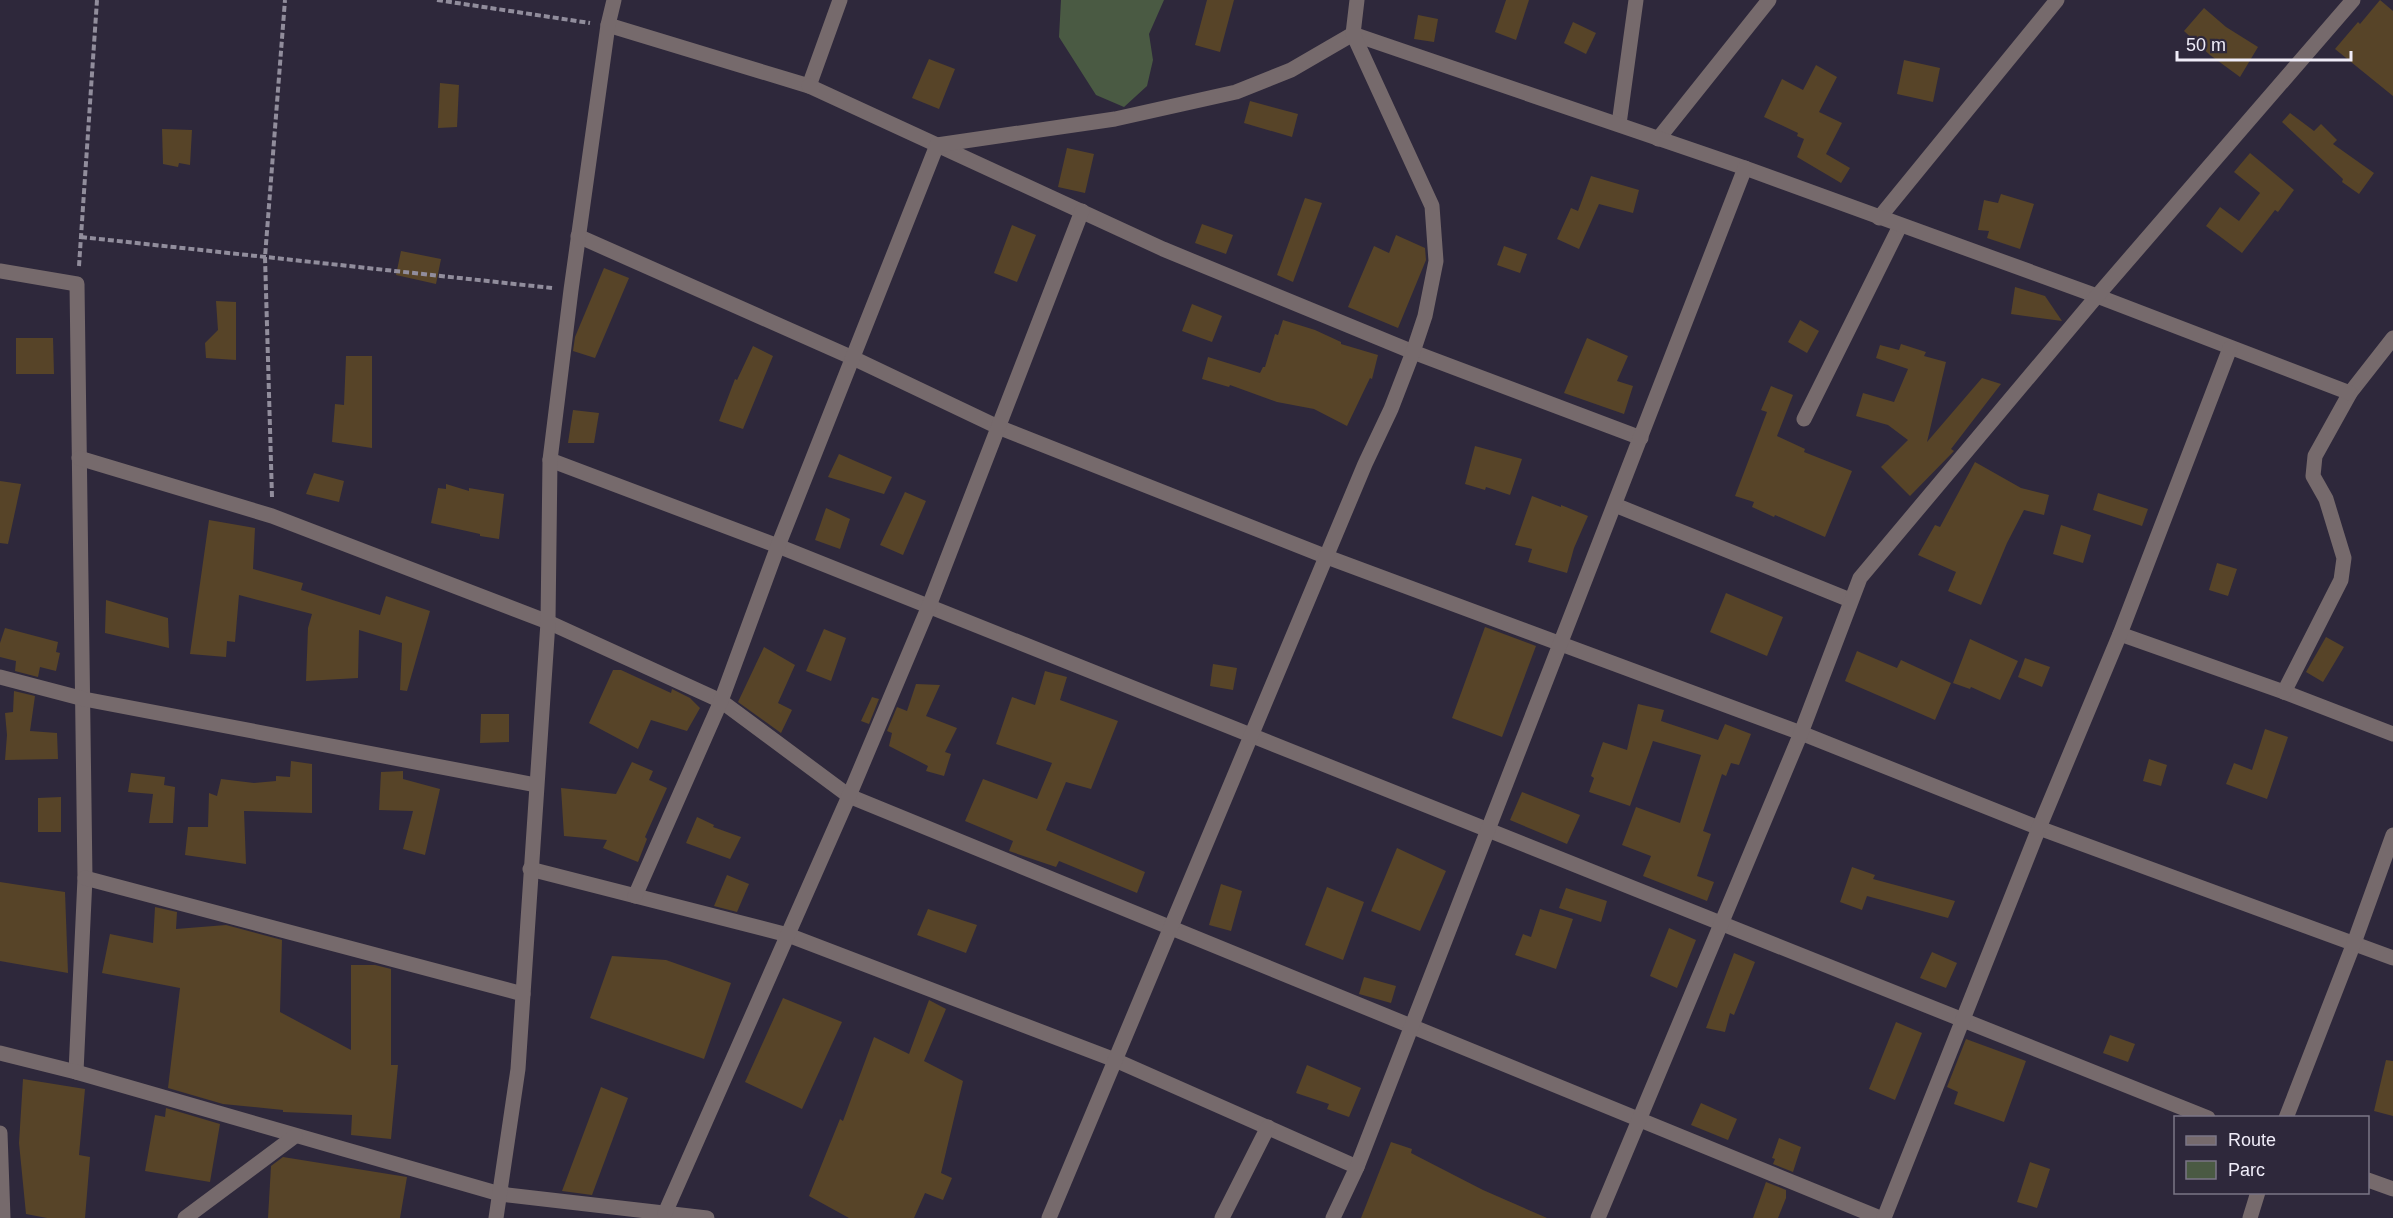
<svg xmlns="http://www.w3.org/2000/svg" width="2393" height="1218" font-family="Arial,sans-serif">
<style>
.green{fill:#4a5a43}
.building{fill:#574428}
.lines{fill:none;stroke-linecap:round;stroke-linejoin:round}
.path{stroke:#918d9c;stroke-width:4;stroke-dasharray:6 3;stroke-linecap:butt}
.minor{stroke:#766a6c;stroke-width:15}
</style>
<rect width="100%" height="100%" fill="#2e283b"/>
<!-- green -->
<path class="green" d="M 1061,0 L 1164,0 L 1149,34 L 1153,60 L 1147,86 L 1124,107 L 1096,95 L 1059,37 Z"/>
<!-- building -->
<g class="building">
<path d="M 1207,0 L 1234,0 L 1220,52 L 1195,45 Z"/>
<path d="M 1506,0 L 1529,0 L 1516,40 L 1495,32 Z"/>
<path d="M 2380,0 L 2393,11 L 2393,96 L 2335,49 L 2358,22 L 2360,24 Z"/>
<path d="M 2204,8 L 2226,27 L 2258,47 L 2240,77 L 2210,55 L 2184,31 Z"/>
<path d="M 1418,15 L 1438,19 L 1434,42 L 1414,39 Z"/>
<path d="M 1573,22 L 1596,33 L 1586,54 L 1564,43 Z"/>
<path d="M 929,59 L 955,69 L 939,109 L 912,98 Z"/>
<path d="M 1904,60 L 1940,68 L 1933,102 L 1897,94 Z"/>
<path d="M 1816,65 L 1837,77 L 1819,112 L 1842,123 L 1826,154 L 1850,168 L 1841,183 L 1797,157 L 1804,139 L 1797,136 L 1798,133 L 1764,117 L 1782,79 L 1803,90 Z"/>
<path d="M 440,83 L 459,85 L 457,127 L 438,128 Z"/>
<path d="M 1250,101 L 1298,114 L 1292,137 L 1244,123 Z"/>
<path d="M 2290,113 L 2314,131 L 2321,124 L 2337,140 L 2333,144 L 2374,173 L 2359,194 L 2342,182 L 2343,179 L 2282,122 Z"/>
<path d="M 162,129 L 192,130 L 190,165 L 179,163 L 178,167 L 163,164 Z"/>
<path d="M 1067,148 L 1094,154 L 1085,193 L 1058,187 Z"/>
<path d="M 2250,153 L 2294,190 L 2278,212 L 2275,210 L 2242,253 L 2206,226 L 2220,207 L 2239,221 L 2260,193 L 2234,172 Z"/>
<path d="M 1591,176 L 1639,190 L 1633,213 L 1599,204 L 1579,249 L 1557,239 L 1571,208 L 1578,211 Z"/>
<path d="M 2001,194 L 2034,204 L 2020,249 L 1987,238 L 1989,231 L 1978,230 L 1984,200 L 1998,203 Z"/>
<path d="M 1305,198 L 1322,203 L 1293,282 L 1277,275 Z"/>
<path d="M 1202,224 L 1233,235 L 1226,254 L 1195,243 Z"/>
<path d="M 1012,225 L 1036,235 L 1017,282 L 994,273 Z"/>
<path d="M 1396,235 L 1425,248 L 1426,260 L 1398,328 L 1348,307 L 1374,246 L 1389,253 Z"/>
<path d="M 1504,246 L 1527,254 L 1520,273 L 1497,265 Z"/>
<path d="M 401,251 L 441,259 L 436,284 L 396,275 Z"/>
<path d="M 604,268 L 629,278 L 595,358 L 573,351 L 575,337 Z"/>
<path d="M 2015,287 L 2045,296 L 2062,321 L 2011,314 Z"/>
<path d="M 216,301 L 236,302 L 236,360 L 206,358 L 205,343 L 218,330 Z"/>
<path d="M 1192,304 L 1222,316 L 1212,342 L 1182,331 Z"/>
<path d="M 1283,320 L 1315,330 L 1341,342 L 1341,344 L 1378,355 L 1372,379 L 1370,378 L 1347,426 L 1314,409 L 1277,402 L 1230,385 L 1229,387 L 1202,379 L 1208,357 L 1260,373 L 1263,367 L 1265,367 L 1275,334 L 1278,335 Z"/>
<path d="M 1800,320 L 1819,331 L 1807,353 L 1788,342 Z"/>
<path d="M 16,338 L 53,338 L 54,374 L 16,374 Z"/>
<path d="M 1587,338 L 1628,356 L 1617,381 L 1633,386 L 1624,414 L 1564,393 Z"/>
<path d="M 1901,344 L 1926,352 L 1924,356 L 1946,362 L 1927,442 L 1982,378 L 2001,384 L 1951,449 L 1954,451 L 1910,496 L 1881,467 L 1908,440 L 1888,425 L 1856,416 L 1863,393 L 1894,402 L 1908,369 L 1876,358 L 1880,345 L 1899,350 Z"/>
<path d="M 753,346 L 773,356 L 743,429 L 719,421 L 735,379 L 737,380 Z"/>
<path d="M 346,356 L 372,356 L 372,448 L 332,442 L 335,404 L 344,405 Z"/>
<path d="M 1771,386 L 1793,395 L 1777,436 L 1805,449 L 1804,452 L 1852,471 L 1825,537 L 1775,515 L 1774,517 L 1752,507 L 1754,502 L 1735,496 L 1767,412 L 1761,410 Z"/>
<path d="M 573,410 L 599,413 L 594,443 L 568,443 Z"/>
<path d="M 1475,446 L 1522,459 L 1510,495 L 1486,487 L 1485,490 L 1465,484 Z"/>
<path d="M 839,454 L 892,477 L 884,494 L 828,477 Z"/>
<path d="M 1975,462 L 2021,488 L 2049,495 L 2044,515 L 2024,510 L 2007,543 L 1981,605 L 1948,591 L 1956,572 L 1918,555 L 1935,525 L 1940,527 Z"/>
<path d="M 314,473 L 344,481 L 339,502 L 306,494 Z"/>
<path d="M 0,481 L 21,484 L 8,544 L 0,543 Z"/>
<path d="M 446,484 L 469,491 L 469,488 L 504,494 L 499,539 L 480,536 L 480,534 L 431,523 L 438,488 L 446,489 Z"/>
<path d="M 905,492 L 926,501 L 903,555 L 880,545 Z"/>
<path d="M 2098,493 L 2148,509 L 2142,526 L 2093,510 Z"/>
<path d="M 1532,496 L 1561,507 L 1561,505 L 1588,516 L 1574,548 L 1567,573 L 1528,562 L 1532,549 L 1515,545 Z"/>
<path d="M 826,508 L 850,519 L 840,549 L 815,540 Z"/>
<path d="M 209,520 L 255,528 L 253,569 L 303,583 L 301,590 L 380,615 L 386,596 L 430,611 L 407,691 L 400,690 L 402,643 L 359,630 L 358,678 L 306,681 L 308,628 L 312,614 L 239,595 L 235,642 L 227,641 L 226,657 L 190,654 Z"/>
<path d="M 2061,525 L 2091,535 L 2083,563 L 2053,554 Z"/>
<path d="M 2217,563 L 2237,569 L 2228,596 L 2209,590 Z"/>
<path d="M 1726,593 L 1783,617 L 1767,656 L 1710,632 Z"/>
<path d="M 106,600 L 168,618 L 169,648 L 105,633 Z"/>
<path d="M 1485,627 L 1536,646 L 1502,737 L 1452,718 Z"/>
<path d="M 5,628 L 58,642 L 56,652 L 60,653 L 56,671 L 40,667 L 38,677 L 15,671 L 16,661 L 0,657 L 0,643 Z"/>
<path d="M 824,629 L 846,638 L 831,681 L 806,671 Z"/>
<path d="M 2326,637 L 2344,647 L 2323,682 L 2306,672 Z"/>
<path d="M 1970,639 L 2018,661 L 2000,700 L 1971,687 L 1970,689 L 1953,683 Z"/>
<path d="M 764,647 L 795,665 L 778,703 L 792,710 L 781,733 L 738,702 Z"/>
<path d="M 1857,651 L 1897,668 L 1901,660 L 1951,683 L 1935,720 L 1845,681 Z"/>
<path d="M 2025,658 L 2050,667 L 2042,687 L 2018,677 Z"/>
<path d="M 1213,664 L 1237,668 L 1233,690 L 1210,686 Z"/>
<path d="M 613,670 L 621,670 L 671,693 L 672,689 L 690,698 L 700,708 L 687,731 L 651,720 L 638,749 L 589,723 Z"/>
<path d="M 1045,671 L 1067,677 L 1060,700 L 1118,721 L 1091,789 L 1066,782 L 1046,830 L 1145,872 L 1137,893 L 1059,861 L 1056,867 L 1009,851 L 1013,841 L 965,821 L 983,779 L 1037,799 L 1052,763 L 996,744 L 1012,697 L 1035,705 Z"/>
<path d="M 916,684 L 940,685 L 926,716 L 957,728 L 945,752 L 951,754 L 944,776 L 926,771 L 928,766 L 889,746 L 892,733 L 887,731 L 897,707 L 907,711 Z"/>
<path d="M 14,691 L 35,696 L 30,731 L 57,733 L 58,759 L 5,760 L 7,735 L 5,713 L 13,712 Z"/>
<path d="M 872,697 L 879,699 L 869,724 L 861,721 Z"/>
<path d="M 1638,704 L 1664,710 L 1661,721 L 1718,740 L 1725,724 L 1751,734 L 1739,765 L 1731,763 L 1726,776 L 1722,774 L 1703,831 L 1711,834 L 1697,876 L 1714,882 L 1707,901 L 1643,876 L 1651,856 L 1622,845 L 1636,807 L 1680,823 L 1701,755 L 1653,741 L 1630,806 L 1589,792 L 1594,778 L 1591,776 L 1603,742 L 1627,750 Z"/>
<path d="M 481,714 L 509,714 L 509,742 L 480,743 Z"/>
<path d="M 2265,729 L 2288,737 L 2267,799 L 2226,784 L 2234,763 L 2252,770 Z"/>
<path d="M 2149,759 L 2167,765 L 2161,786 L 2143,781 Z"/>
<path d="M 291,761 L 312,764 L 312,813 L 244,811 L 246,864 L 185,855 L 188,827 L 208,827 L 209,793 L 217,796 L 221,779 L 254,783 L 276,781 L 276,776 L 290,777 Z"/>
<path d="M 632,762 L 653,771 L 649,780 L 667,788 L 645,837 L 647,839 L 638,862 L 603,848 L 607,840 L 564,836 L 561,788 L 616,794 Z"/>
<path d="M 403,771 L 403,779 L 440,789 L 425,855 L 403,849 L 413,811 L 379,810 L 381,772 Z"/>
<path d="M 131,773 L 165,777 L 164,785 L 175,787 L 173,823 L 149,823 L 153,794 L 128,792 Z"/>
<path d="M 1522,792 L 1580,815 L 1567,844 L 1510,820 Z"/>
<path d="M 61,797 L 61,832 L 38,832 L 38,798 Z"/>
<path d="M 697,817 L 714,825 L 713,827 L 741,837 L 730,859 L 686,843 Z"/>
<path d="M 1397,848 L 1446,871 L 1420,931 L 1371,911 Z"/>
<path d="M 1852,867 L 1875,875 L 1873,879 L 1955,901 L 1948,918 L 1867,896 L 1862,910 L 1840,902 Z"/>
<path d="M 727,875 L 749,884 L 737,912 L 714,906 Z"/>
<path d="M 0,882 L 65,892 L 68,973 L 0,961 Z"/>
<path d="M 1221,884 L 1242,891 L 1231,931 L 1209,925 Z"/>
<path d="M 1327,887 L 1364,902 L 1343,960 L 1305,945 Z"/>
<path d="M 1566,888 L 1607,901 L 1601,922 L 1559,908 Z"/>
<path d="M 155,907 L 177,912 L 176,929 L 226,925 L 282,940 L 280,1012 L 351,1050 L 351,965 L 375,965 L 391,969 L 391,1065 L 398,1065 L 391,1139 L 351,1135 L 352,1115 L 283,1112 L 283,1110 L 223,1104 L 168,1088 L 180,988 L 102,973 L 110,934 L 153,943 Z"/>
<path d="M 928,909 L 977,925 L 966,953 L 917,935 Z"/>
<path d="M 1540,909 L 1573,919 L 1556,969 L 1515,955 L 1523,934 L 1531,937 Z"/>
<path d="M 1669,928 L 1696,940 L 1677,988 L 1650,976 Z"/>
<path d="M 1932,952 L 1957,963 L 1946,988 L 1920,978 Z"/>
<path d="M 1734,953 L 1755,962 L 1734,1015 L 1730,1013 L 1725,1032 L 1706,1028 Z"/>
<path d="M 612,956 L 666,960 L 731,983 L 704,1059 L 590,1018 Z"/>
<path d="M 1364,977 L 1396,986 L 1391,1003 L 1359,994 Z"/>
<path d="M 783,998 L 842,1022 L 802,1109 L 745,1082 Z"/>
<path d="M 929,1000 L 946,1009 L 924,1061 L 963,1081 L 941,1173 L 952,1178 L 943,1200 L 925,1193 L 914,1218 L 849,1218 L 809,1196 L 840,1119 L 843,1121 L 874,1037 L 909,1054 Z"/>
<path d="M 1896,1022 L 1922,1033 L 1895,1100 L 1869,1089 Z"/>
<path d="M 2110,1035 L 2135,1044 L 2128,1062 L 2103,1053 Z"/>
<path d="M 1966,1039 L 2026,1061 L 2004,1122 L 1954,1104 L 1958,1092 L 1947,1087 Z"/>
<path d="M 2386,1060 L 2393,1061 L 2393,1116 L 2374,1111 Z"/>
<path d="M 1307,1065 L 1361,1088 L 1349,1117 L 1327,1109 L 1329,1104 L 1296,1093 Z"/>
<path d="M 23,1079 L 85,1089 L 79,1155 L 90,1157 L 85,1218 L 47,1218 L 26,1214 L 19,1143 Z"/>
<path d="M 601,1087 L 628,1098 L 592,1195 L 562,1191 Z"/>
<path d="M 1701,1103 L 1737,1119 L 1728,1140 L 1691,1125 Z"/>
<path d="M 166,1108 L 220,1124 L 210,1182 L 145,1171 L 155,1115 L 165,1117 Z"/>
<path d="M 1779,1138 L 1801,1147 L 1793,1172 L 1773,1164 L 1775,1159 L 1772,1158 Z"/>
<path d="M 1391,1142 L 1412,1149 L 1411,1153 L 1483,1190 L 1547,1218 L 1361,1218 Z"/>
<path d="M 283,1157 L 407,1177 L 400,1218 L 268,1218 L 271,1166 Z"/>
<path d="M 2030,1162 L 2050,1169 L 2037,1208 L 2017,1202 Z"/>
<path d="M 1766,1182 L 1786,1190 L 1786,1198 L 1778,1218 L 1753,1218 Z"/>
</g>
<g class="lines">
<!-- path -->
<g class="path">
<path d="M 437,0 L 590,23"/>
<path d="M 81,237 L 552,288"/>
<path d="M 79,266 L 97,0"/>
<path d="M 272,497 L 265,257 L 285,0"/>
</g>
<!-- minor -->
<g class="minor">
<path d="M 608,25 L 809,86 L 840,0"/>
<path d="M 809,86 L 1163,249 L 1413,352 L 1641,438"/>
<path d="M 1619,124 L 1636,0"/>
<path d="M 1658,139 L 1769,0"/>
<path d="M 1879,218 L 2057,0"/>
<path d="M 578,236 L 853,358 L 998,427 L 1327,557 L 1801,733 L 2039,828 L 2393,958"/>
<path d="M 0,271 L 77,284 L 85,878 L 76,1072"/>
<path d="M 1804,419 L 1900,226"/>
<path d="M 79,458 L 272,516 L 548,622 L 721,701 L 849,796 L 1880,1218"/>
<path d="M 550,460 L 778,546 L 2208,1118"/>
<path d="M 1615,505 L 1850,600"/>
<path d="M 2120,634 L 2284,692 L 2393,734"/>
<path d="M 0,677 L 84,699 L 536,785"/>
<path d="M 2284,692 L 2341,580 L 2344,558 L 2326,499 L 2313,476 L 2315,456 L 2350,393 L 2393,338"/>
<path d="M 530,869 L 788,935 L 1115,1060 L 1357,1167"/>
<path d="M 85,878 L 523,994"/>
<path d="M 635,896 L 721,701 L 778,546 L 937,145 L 1115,119 L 1236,92 L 1291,70 L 1353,34 L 1745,168 L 2097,296 L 2350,393"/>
<path d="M 0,1053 L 76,1072 L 500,1194 L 707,1218"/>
<path d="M 2286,1118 L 2354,943 L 2393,835"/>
<path d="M 0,1133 L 3,1218"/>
<path d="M 2368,1180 L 2393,1189"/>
<path d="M 665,1213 L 849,796 L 929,606 L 1082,211"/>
<path d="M 185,1218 L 295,1136"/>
<path d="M 496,1218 L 518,1069 L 548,622 L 550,460 L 571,290 L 608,25 L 614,0"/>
<path d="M 1049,1218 L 1365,464 L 1391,409 L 1413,352 L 1425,316 L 1436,261 L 1432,206 L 1353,34 L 1357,0"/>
<path d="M 1222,1218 L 1268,1127"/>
<path d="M 1333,1218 L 1357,1167 L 1745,168"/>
<path d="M 1598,1218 L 1801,733 L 1860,578 L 2097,296 L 2353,0"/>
<path d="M 1884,1218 L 2039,828 L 2120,634 L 2230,348"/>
<path d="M 2250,1218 L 2258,1192"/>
</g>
</g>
<!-- legend -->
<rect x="2174" y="1116" width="195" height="78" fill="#2e283b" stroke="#7b7687" stroke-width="1.5"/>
<rect x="2186" y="1136" width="30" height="9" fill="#766a6c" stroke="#7b7687" stroke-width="1.5"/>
<text x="2228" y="1146" font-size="18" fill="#efecf8">Route</text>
<rect x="2186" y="1161" width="30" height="18" fill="#4a5a43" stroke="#7b7687" stroke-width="1.5"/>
<text x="2228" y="1176" font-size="18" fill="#efecf8">Parc</text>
<!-- scale -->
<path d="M2177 51v9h174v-9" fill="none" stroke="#efecf8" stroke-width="3"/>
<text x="2186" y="51" font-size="18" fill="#efecf8" stroke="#2e283b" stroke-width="4.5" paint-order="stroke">50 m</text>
</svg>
